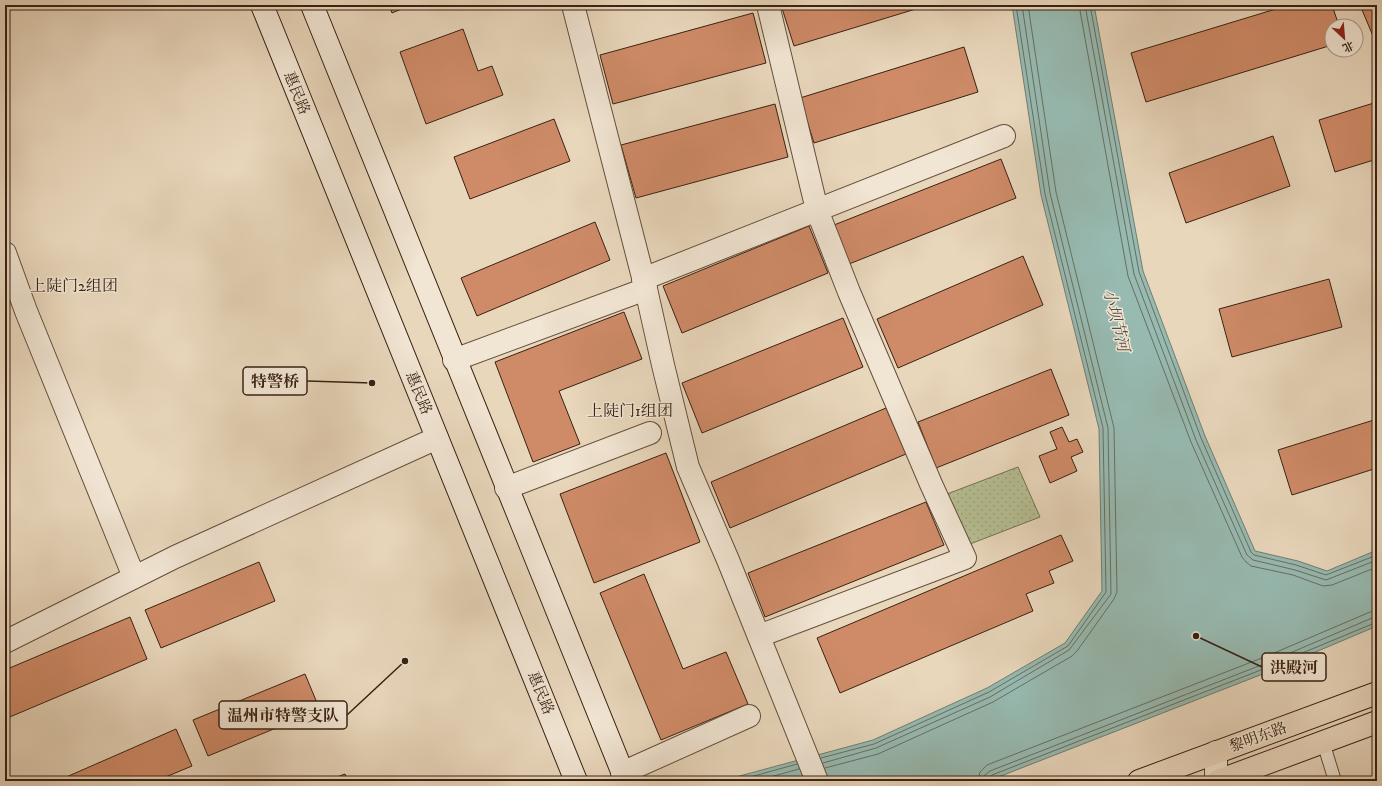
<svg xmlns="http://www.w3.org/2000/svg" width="1382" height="786" font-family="'IM FELL DW Pica','Noto Serif SC',serif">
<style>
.grass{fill:url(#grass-dots);stroke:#767052}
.water{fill:#97bab1;stroke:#717d71}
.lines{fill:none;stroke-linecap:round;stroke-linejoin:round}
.shore{stroke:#686e62;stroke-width:1}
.building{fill:#cf8b68;stroke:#382112}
.lane-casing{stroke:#644e3c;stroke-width:14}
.street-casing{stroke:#644e3c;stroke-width:24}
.secondary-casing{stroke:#382112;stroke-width:24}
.highway-casing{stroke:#382112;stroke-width:24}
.lane{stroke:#f1e5d3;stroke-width:12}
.street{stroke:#f1e5d3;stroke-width:22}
.secondary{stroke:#f1e5d3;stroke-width:22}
.highway{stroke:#e9d7bc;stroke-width:22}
.labels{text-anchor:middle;stroke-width:3;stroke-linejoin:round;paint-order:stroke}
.street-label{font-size:15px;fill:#382112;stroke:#f1e5d3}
.neighbourhood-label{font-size:16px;fill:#382112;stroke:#f1e5d3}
.water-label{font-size:16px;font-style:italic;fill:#544f42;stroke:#f1e5d3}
.leader{fill:none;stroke:#382112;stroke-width:1.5}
.callout-dot{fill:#382112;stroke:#f1e5d3;stroke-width:1.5}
.callout{fill:#f1e5d3;stroke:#382112;stroke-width:1.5}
.callout-label{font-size:16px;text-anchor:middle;font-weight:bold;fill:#382112}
</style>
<defs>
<pattern id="grass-dots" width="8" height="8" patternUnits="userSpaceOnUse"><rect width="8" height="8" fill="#b5be92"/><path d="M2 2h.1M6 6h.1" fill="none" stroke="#9ca37d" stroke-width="1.8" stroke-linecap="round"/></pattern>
</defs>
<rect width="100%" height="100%" fill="#e9d7bc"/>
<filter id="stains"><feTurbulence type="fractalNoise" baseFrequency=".005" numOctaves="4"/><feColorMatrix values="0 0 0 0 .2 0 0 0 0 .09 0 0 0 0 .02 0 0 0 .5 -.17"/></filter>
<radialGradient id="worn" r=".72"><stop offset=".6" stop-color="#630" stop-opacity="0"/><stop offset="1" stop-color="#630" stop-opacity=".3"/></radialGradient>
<!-- grass -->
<path class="grass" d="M 1018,467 L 1040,517 L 970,544 L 947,494 Z"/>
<!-- water -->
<path class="water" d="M 1012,5 L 1094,5 L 1143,271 L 1205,436 L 1255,551 L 1298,561 L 1327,571 L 1377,550 L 1377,626 L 1273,670 L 988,781 L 721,781 L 873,740 L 987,688 L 1065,643 L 1102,591 L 1099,429 L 1041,195 Z"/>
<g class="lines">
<!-- shore -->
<g class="shore">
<path d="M 1079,5 L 1128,276 L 1191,442 L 1242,557 L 1246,562 L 1251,566 L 1293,575 L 1323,586 L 1332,585 L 1377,567"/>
<path d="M 1085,5 L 1134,274 L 1196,440 L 1247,555 L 1253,560 L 1295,570 L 1326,580 L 1377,560"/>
<path d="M 1090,5 L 1139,272 L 1201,438 L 1251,552 L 1254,555 L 1296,565 L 1326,575 L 1377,555"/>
<path d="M 821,758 L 874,744 L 989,692 L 1068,646 L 1106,592 L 1103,428 L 1045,194 L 1016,5"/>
<path d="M 823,763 L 876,748 L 990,697 L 1069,650 L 1111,594 L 1108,428 L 1050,193 L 1022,5"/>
<path d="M 825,768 L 878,754 L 993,702 L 1072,656 L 1077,651 L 1114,599 L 1117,592 L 1114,428 L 1056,192 L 1028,5"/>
<path d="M 736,781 L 797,764"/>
<path d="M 756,781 L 799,769"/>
<path d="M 978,781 L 980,772 L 987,765 L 1267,656 L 1370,612 L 1377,611"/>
<path d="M 984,781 L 985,775 L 990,771 L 1269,662 L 1372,618 L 1377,617"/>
<path d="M 989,781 L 989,778 L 992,775 L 1271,666 L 1377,622"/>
</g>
</g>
<!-- building -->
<g class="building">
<path d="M 389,5 L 411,5 L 392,13 Z"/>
<path d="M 781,5 L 929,5 L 794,46 Z"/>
<path d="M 1289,5 L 1332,5 L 1339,26 L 1332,26 L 1332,45 L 1146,102 L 1131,53 Z"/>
<path d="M 1360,5 L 1377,5 L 1377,35 L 1373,36 Z"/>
<path d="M 753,13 L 766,63 L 613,104 L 600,55 Z"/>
<path d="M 463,29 L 478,71 L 492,66 L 503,95 L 426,124 L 400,52 Z"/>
<path d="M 964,47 L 978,92 L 814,143 L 800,98 Z"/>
<path d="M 1377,102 L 1377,159 L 1335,172 L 1319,120 Z"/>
<path d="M 775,104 L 788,157 L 636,198 L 621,145 Z"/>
<path d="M 554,119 L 570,161 L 470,199 L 454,157 Z"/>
<path d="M 1273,136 L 1290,186 L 1186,223 L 1169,173 Z"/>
<path d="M 1001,159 L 1016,198 L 849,264 L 834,225 Z"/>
<path d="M 595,222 L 610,260 L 477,316 L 461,278 Z"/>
<path d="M 809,226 L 828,273 L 682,333 L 663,286 Z"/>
<path d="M 1023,256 L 1043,305 L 898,368 L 877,319 Z"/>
<path d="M 1329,279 L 1342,327 L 1232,357 L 1219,309 Z"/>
<path d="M 624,312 L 642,359 L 559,391 L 580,444 L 533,462 L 495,362 Z"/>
<path d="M 843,318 L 863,367 L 702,433 L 682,383 Z"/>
<path d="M 1051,369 L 1069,415 L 936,468 L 918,422 Z"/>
<path d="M 886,408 L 906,454 L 730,528 L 711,482 Z"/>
<path d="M 1377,419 L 1377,468 L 1292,495 L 1278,450 Z"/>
<path d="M 1062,427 L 1069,442 L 1077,439 L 1083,452 L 1071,457 L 1077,471 L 1050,483 L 1039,456 L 1057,449 L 1050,432 Z"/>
<path d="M 666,453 L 700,542 L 594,583 L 560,494 Z"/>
<path d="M 926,502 L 944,545 L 765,617 L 748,573 Z"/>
<path d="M 1061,535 L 1073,561 L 1049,571 L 1054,583 L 1026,594 L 1033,611 L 840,693 L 817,638 Z"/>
<path d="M 259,562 L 275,601 L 161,648 L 145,610 Z"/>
<path d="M 644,574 L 683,669 L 726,652 L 748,704 L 661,740 L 600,593 Z"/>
<path d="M 130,617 L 147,659 L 5,719 L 5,670 Z"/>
<path d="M 305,674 L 320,710 L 208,756 L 193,720 Z"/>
<path d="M 176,729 L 192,766 L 156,781 L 65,781 L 64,778 Z"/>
<path d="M 345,774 L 348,781 L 326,781 Z"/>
</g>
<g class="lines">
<!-- lane casing -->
<g class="lane-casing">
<path id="lane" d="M 1323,742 L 1335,781"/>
</g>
<!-- street casing -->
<g class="street-casing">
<g id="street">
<path d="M 573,5 L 646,289 L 663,365 L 688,467 L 728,560 L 817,781"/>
<path d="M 5,253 L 26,311 L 134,577"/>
<path d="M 643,279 L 1004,136"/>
<path d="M 454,360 L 646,289"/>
<path d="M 506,488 L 650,433"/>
<path d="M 759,636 L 965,558 L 931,484 L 849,292 L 817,210 L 768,5"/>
<path d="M 5,642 L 175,557 L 437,438"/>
<path d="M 622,773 L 749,716"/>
<path d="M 1216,781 L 1216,752"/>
</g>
</g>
<!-- secondary casing -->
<g class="secondary-casing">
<g id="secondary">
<path d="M 262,5 L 576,781"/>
<path d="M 312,5 L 626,781"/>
</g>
</g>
<!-- highway casing -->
<g class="highway-casing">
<g id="highway">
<path d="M 1139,781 L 1377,693"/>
<path d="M 1218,781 L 1377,722"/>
</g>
</g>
<!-- lane -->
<use href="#lane" class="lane"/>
<!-- street -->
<use href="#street" class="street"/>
<!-- secondary -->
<use href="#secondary" class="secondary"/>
<!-- highway -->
<use href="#highway" class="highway"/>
</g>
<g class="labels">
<!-- street labels -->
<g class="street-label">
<text transform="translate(297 93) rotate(68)" y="5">惠民路</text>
<text transform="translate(419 393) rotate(68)" y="5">惠民路</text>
<text transform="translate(541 693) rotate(68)" y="5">惠民路</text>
<text transform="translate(1258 737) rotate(-20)" y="5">黎明东路</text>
</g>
<!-- neighbourhood labels -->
<g class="neighbourhood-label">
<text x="74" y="291">上陡门2组团</text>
<text x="630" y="416">上陡门1组团</text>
</g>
<!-- water labels -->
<g class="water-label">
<text transform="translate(1117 320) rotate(76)" y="6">小坝节河</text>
</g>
</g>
<!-- callouts -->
<path class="leader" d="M372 383L307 381M1196 636L1262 667M405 661L347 715"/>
<g class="callout-dot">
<circle cx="372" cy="383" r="4"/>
<circle cx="1196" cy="636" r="4"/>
<circle cx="405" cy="661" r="4"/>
</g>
<g class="callout">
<rect x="243" y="367" width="64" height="28" rx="4"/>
<rect x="1262" y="653" width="64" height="28" rx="4"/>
<rect x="219" y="701" width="128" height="28" rx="4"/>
</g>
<g class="callout-label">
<text x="275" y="387">特警桥</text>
<text x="1294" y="673">洪殿河</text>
<text x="283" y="721">温州市特警支队</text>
</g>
<!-- margin -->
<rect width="1382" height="786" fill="none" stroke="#e9d7bc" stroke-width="20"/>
<rect x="6" y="6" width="1370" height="774" fill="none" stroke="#382112" stroke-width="2"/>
<rect x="10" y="10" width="1362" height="766" fill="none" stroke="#382112"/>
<!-- north arrow -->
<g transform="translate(1344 38) rotate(154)"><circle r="19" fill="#f1e5d3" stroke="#a79786"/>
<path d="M0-3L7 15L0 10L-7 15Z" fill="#8f2418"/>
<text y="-6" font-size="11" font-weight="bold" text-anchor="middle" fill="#382112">北</text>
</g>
<rect width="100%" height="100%" filter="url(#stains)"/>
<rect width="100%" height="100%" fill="url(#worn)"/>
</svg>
